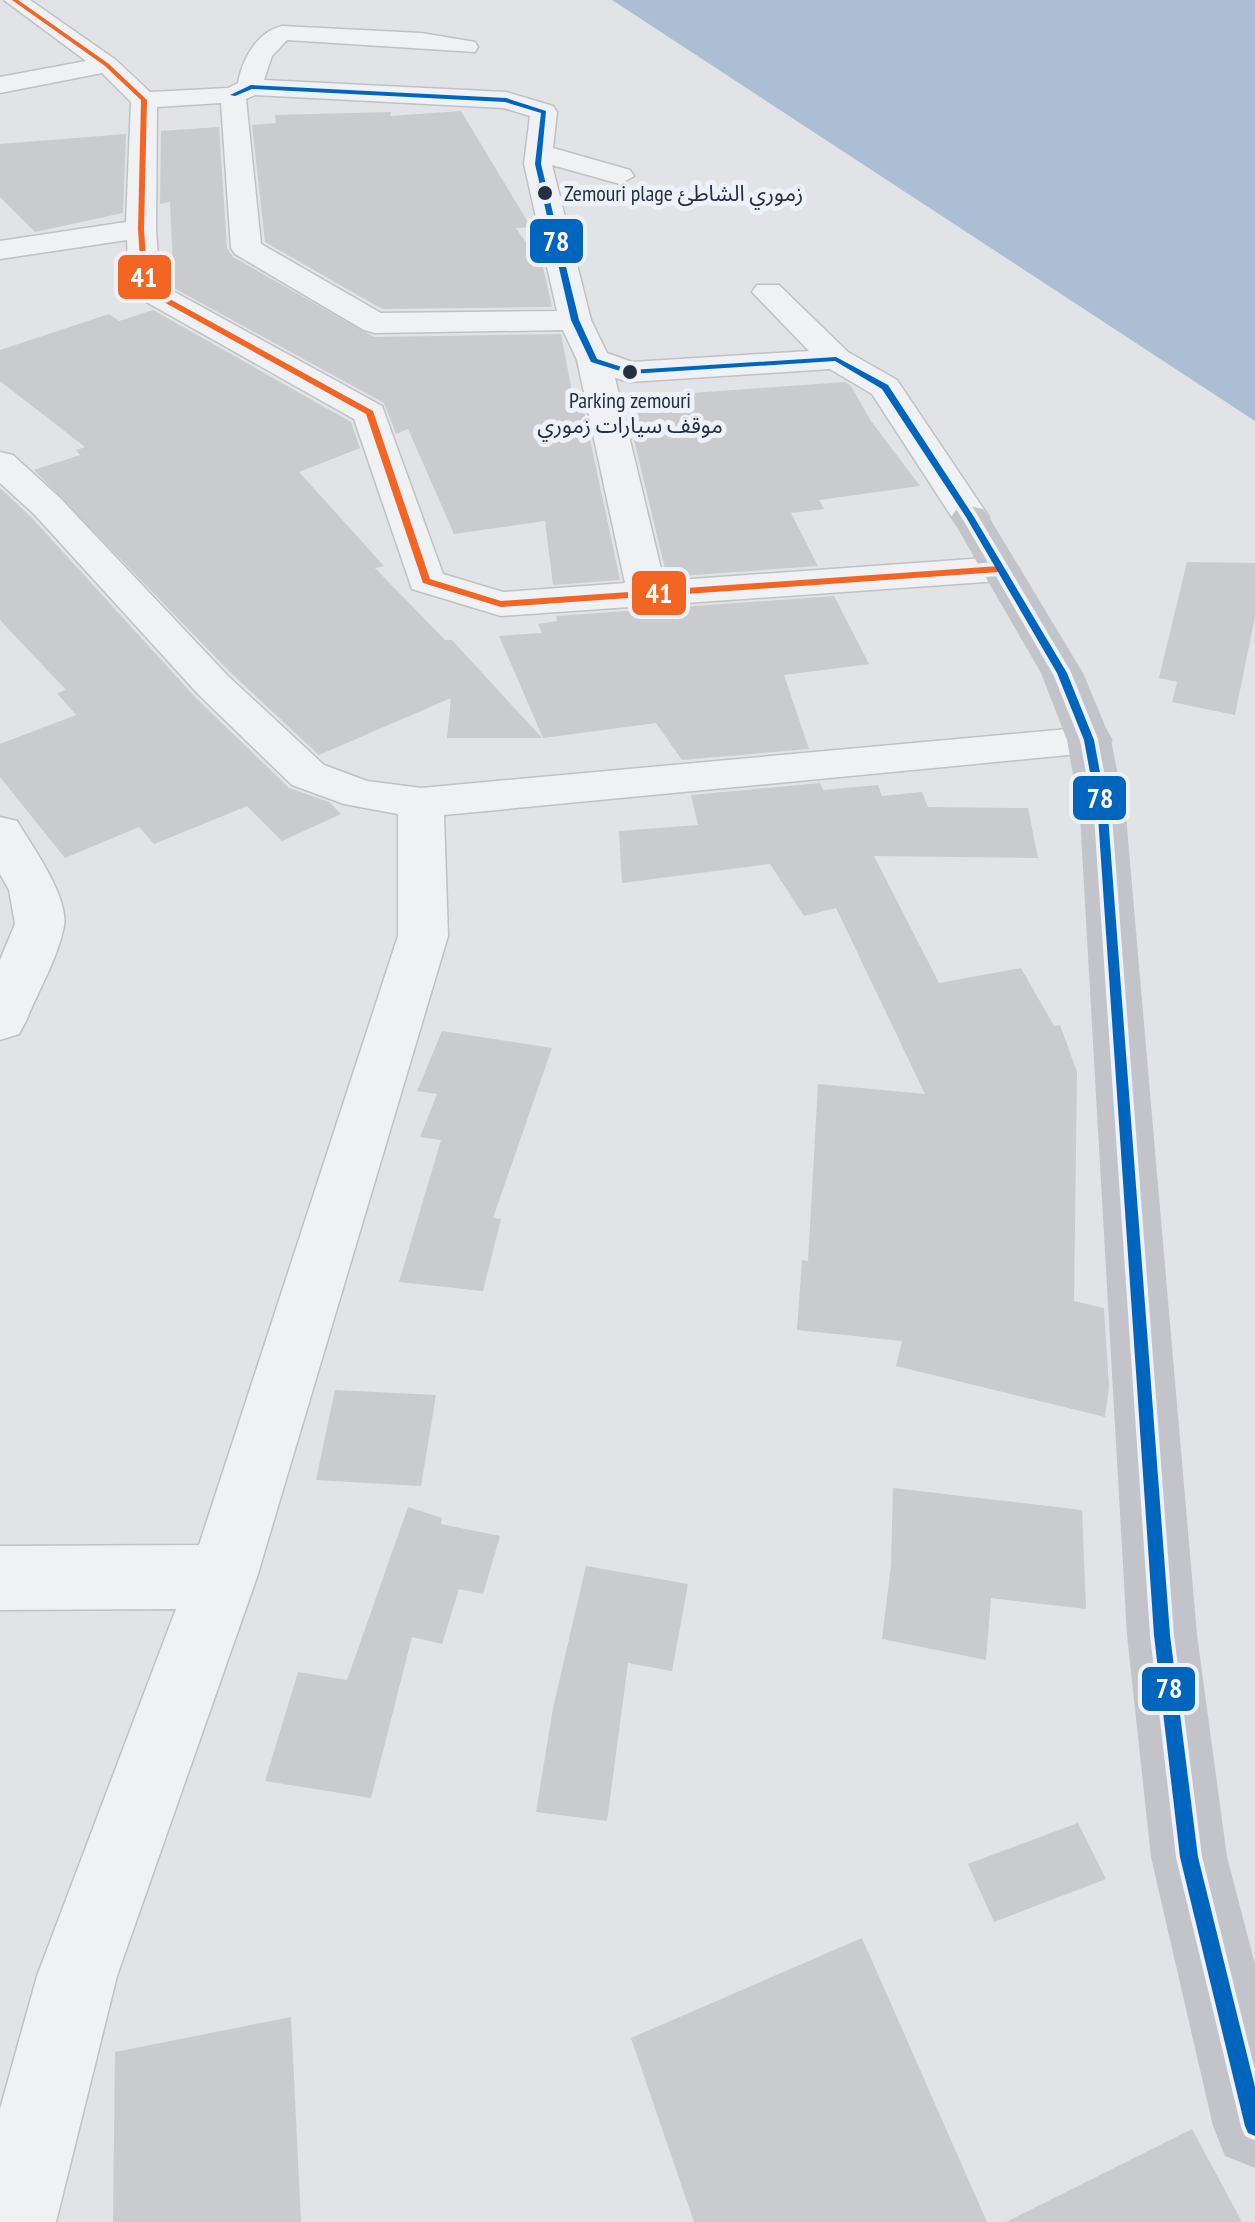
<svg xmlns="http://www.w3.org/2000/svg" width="1255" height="2222" font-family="'PT Sans Narrow','Noto Sans Arabic',sans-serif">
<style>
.water{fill:#acbed4}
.building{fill:#c9cbcf}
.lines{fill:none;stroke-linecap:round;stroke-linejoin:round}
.minor-casing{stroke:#bfc1c4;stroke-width:3}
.minor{fill:#f0f1f3;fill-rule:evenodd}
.secondary{fill:#c2c4c9;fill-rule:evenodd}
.bus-1-casing{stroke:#eef1f7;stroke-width:8}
.bus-2-casing{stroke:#eef1f7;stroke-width:8}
.bus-1{fill:#f26522;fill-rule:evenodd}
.bus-2{fill:#0065bd;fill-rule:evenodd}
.bus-dot{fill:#262f42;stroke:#eef1f7;stroke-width:4}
.labels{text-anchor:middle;stroke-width:10;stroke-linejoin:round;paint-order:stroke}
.far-bus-label{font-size:22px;fill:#262f42;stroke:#eef1f7;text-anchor:start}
.line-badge{stroke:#eef1f7;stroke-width:4}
.badge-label{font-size:28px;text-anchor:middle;font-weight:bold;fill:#fff}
</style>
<rect width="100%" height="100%" fill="#e1e3e6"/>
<!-- water -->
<path class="water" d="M 612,0 L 1255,0 L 1255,421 Z"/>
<!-- building -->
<g class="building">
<path d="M 461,111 L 531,227 L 516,228 L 543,267 L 552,307 L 382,309 L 265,242 L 252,125 L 276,123 L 275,115 L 391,112 L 390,116 Z"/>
<path d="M 219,127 L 227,248 L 233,257 L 374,337 L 561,334 L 574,402 L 582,402 L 620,580 L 553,585 L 545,521 L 454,534 L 408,429 L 396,434 L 384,403 L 174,288 L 170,202 L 160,204 L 161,131 Z"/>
<path d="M 126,134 L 123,213 L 35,232 L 0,197 L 0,144 Z"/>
<path d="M 153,310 L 351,422 L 360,448 L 299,472 L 384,566 L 375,568 L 445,640 L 452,640 L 542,738 L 447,738 L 451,698 L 319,755 L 231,673 L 34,470 L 80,455 L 76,450 L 85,447 L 0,381 L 0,350 L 109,314 L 119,321 Z"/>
<path d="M 845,382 L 851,386 L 871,421 L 920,486 L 819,500 L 824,509 L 791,513 L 818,566 L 667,577 L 624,398 Z"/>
<path d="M 0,488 L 31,517 L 195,697 L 289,788 L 329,802 L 341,814 L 282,841 L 247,806 L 154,844 L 139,827 L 65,858 L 0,777 L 0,744 L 76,715 L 57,693 L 66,690 L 0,620 Z"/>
<path d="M 1187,562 L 1255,563 L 1255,616 L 1235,715 L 1172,702 L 1177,682 L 1159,678 Z"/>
<path d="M 834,596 L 869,664 L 784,675 L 809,749 L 682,760 L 656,723 L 543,738 L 499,636 L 542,633 L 538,624 L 557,621 L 556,616 Z"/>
<path d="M 820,783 L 823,790 L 878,785 L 882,796 L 922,792 L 928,807 L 1028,808 L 1038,858 L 874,856 L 939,983 L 1021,968 L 1054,1026 L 1060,1025 L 1077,1072 L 1074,1301 L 1104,1308 L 1109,1387 L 1105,1417 L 896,1366 L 902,1341 L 797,1330 L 802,1260 L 808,1261 L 818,1084 L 925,1094 L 836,908 L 804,916 L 770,864 L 622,883 L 619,831 L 698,825 L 691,795 Z"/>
<path d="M 442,1031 L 552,1048 L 493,1218 L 501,1219 L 483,1291 L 399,1282 L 441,1140 L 420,1137 L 437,1094 L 417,1091 Z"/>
<path d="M 335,1390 L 436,1395 L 421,1486 L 316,1480 Z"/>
<path d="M 893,1488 L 1082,1510 L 1086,1609 L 991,1598 L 986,1660 L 882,1639 L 891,1565 Z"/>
<path d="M 408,1507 L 442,1518 L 441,1524 L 500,1536 L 483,1594 L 459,1589 L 442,1644 L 412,1637 L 371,1798 L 265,1781 L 298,1672 L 347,1680 Z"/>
<path d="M 586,1566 L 688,1584 L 672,1671 L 628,1663 L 607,1821 L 536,1812 L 553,1708 Z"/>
<path d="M 1078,1823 L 1106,1879 L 994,1922 L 968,1864 Z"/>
<path d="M 862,1938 L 987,2222 L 694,2222 L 631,2038 Z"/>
<path d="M 291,2017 L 301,2222 L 113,2222 L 115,2052 Z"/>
<path d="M 1192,2129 L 1242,2222 L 1006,2222 Z"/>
</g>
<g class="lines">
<!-- minor casing -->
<g class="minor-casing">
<g id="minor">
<path d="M 4,0 L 30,0 L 116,60 L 150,92 L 228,88 L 238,83 C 242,59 257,32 282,26 L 421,33 L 475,42 L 478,47 L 475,52 L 287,40 L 272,56 L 264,80 L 506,92 L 553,106 L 557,112 L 553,148 L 630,170 L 634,176 L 620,184 L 552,165 L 591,320 L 607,353 L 632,362 L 809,351 L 752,292 L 757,285 L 779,285 L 848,352 L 897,380 L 989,517 L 983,525 L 970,528 L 957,525 L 872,394 L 830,369 L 630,382 L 615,378 L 664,581 L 999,557 L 1013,561 L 1019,569 L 1013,577 L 999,581 L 501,616 L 412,589 L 354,419 L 134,295 L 129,288 L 127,240 L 0,259 L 0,241 L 126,222 L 131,102 L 102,73 L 0,93 L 0,77 L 86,61 ZM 255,95 L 504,108 L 530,116 L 524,164 L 557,311 L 381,313 L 261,244 L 246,99 ZM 221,103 L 231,248 L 235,254 L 364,330 L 375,333 L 563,330 L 577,360 L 625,583 L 503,592 L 443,574 L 382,406 L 160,284 L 156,229 L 157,107 Z"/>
<path d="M 0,452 L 13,455 L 60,498 L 228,676 L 324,765 L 367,781 L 421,788 L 1089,727 L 1105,730 L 1111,740 L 1105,750 L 1089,753 L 444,815 L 448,936 L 257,1577 L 117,1976 L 56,2222 L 0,2222 L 0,2109 L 37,1976 L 176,1609 L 0,1610 L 0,1546 L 199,1545 L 398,936 L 398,814 L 344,804 L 292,785 L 198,694 L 34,514 L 0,483 Z"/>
<path d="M 0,817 L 17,821 C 32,846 69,897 64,926 C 58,958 38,991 26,1021 L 19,1034 L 0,1040 L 0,960 L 15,924 L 9,890 L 0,874 Z"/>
</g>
</g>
<!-- minor -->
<use href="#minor" class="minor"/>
<!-- secondary -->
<path class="secondary" d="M 970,506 L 983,509 L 989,517 L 1083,673 L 1111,740 L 1126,816 L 1197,1635 L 1227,1857 L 1255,1964 L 1255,2168 L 1225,2156 L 1213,2126 L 1151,1857 L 1127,1635 L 1080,816 L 1067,740 L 1041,673 L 951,517 L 957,509 Z"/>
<!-- bus-1 casing -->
<g class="bus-1-casing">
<path id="bus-1" d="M 12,0 L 18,0 L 109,64 L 147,100 L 144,229 L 148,287 L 373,411 L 430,579 L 501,601 L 999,566 L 1003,569 L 999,572 L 501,607 L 423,583 L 366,414 L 142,290 L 138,229 L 141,100 L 105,66 Z"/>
</g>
<!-- bus-2 casing -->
<g class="bus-2-casing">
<path id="bus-2" d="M 251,85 L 506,98 L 546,111 L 541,164 L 579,320 L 597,359 L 631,370 L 836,357 L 888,385 L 974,517 L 1067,673 L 1094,740 L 1108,816 L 1170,1635 L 1198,1857 L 1255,2087 L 1255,2136 L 1248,2133 L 1245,2126 L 1180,1857 L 1154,1635 L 1098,816 L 1084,740 L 1057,673 L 966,517 L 882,389 L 835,361 L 630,374 L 591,362 L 571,320 L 535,164 L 541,113 L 505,102 L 252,89 L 235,96 L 230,95 Z"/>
</g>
<!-- bus-1 -->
<use href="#bus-1" class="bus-1"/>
<!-- bus-2 -->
<use href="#bus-2" class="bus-2"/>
</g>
<!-- markers -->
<g class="bus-dot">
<circle cx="545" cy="193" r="9"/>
<circle cx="630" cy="372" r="9"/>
</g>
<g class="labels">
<!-- far-bus labels -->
<g class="far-bus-label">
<text x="564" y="201">Zemouri plage زموري الشاطئ</text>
<text x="630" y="408" text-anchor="middle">Parking zemouri<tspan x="630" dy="25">موقف سيارات زموري</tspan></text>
</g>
</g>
<g class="line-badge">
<rect x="528" y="217" width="57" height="48" rx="10" fill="#0065bd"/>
<rect x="116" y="253" width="57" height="48" rx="10" fill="#f26522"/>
<rect x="630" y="569" width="58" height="48" rx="10" fill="#f26522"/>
<rect x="1071" y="774" width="57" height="48" rx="10" fill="#0065bd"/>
<rect x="1140" y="1665" width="57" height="48" rx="10" fill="#0065bd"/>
</g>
<g class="badge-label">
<text x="556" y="251">78</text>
<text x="144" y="287">41</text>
<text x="659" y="603">41</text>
<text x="1100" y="808">78</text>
<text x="1169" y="1698">78</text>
</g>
</svg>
